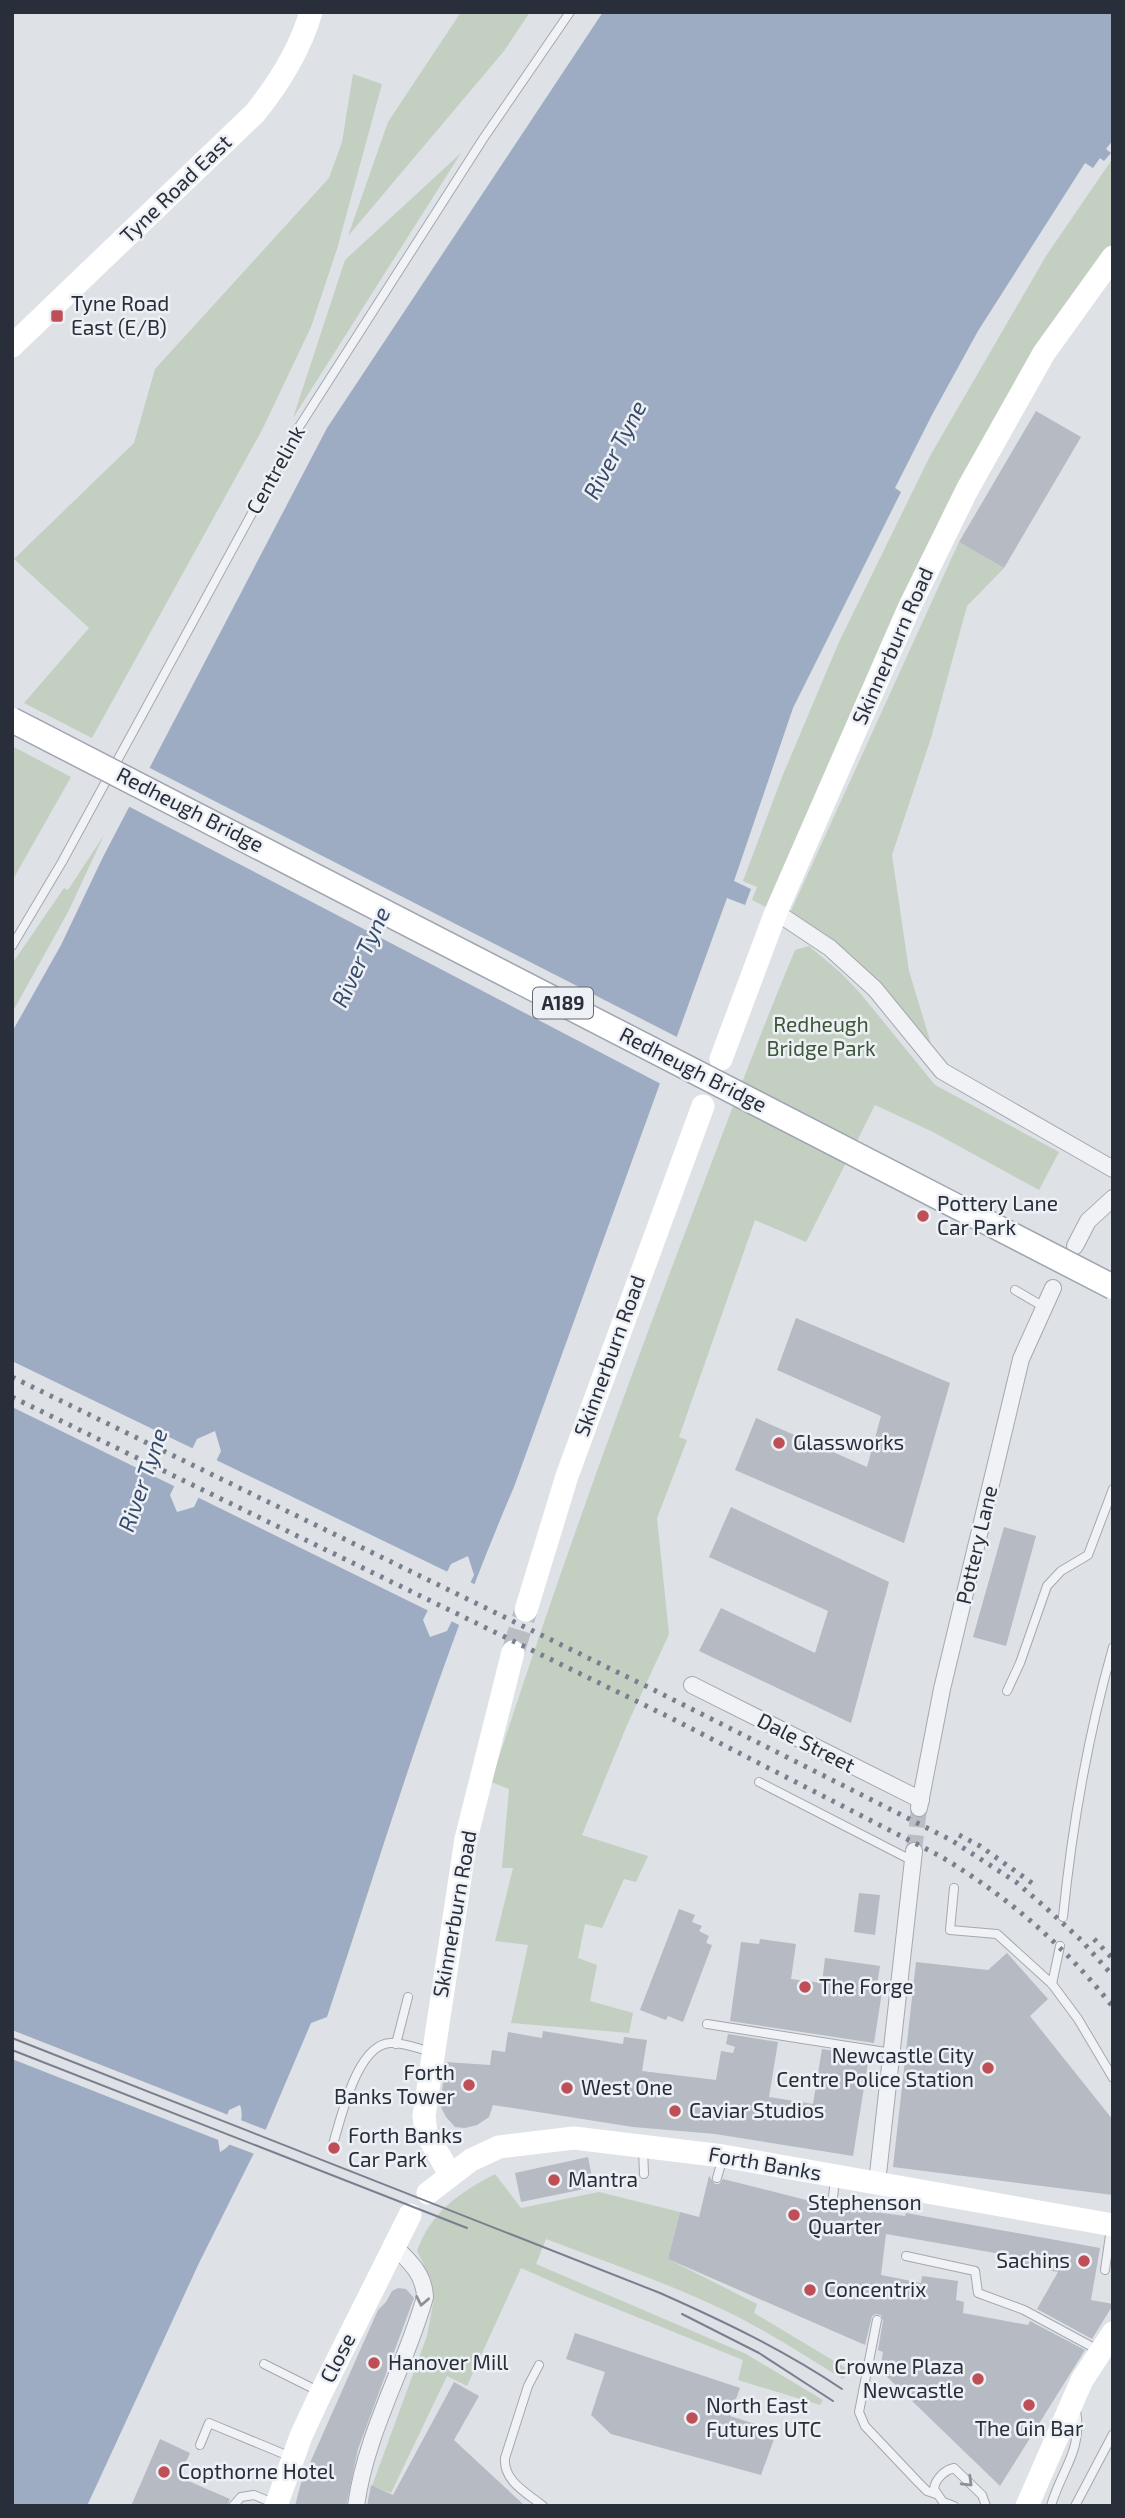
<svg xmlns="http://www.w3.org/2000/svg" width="1125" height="2518" font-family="'Exo 2',sans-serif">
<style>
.green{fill:#c3cfc0}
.water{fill:#9dacc3;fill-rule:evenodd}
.pier{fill:#dee1e6}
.building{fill:#b6bac2}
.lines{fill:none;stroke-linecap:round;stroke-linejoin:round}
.street-tunnel{stroke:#babdc4;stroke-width:16;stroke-dasharray:16 8;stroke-linecap:butt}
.secondary-tunnel{stroke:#babdc4;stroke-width:23;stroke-dasharray:23 11;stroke-linecap:butt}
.lane-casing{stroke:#a4a8af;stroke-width:10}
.street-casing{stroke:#a4a8af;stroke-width:18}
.lane{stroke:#f1f2f5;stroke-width:8}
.street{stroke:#f1f2f5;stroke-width:16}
.secondary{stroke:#fff;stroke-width:23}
.tram{stroke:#797f8e;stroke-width:2}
.rail{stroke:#797f8e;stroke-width:5;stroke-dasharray:3.5 7;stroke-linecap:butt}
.primary-bridge-casing{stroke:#9fa4b1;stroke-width:27;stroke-linecap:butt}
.primary-bridge{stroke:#fff;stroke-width:24}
.oneway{stroke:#8d9098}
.poi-dot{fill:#bf4f56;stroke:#edf0f4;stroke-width:2.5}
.labels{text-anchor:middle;stroke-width:5;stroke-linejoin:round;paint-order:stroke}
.shield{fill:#edf0f4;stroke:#646872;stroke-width:2}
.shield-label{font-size:19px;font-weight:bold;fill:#292e3b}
.street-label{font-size:21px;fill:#292e3b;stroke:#edf0f4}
.poi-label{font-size:21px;fill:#292e3b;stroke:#edf0f4;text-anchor:start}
.park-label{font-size:21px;fill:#3b5638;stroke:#edf0f4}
.water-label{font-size:23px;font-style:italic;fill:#384a6b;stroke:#edf0f4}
</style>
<rect width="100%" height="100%" fill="#dee1e6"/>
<!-- green -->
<g class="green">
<path d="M 461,12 L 530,12 L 504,51 L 348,236 L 388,122 Z"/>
<path d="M 353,74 L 382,84 L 337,249 L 311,327 L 262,430 L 92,738 L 24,703 L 89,628 L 14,559 L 134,443 L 155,369 L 329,178 L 342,142 Z"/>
<path d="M 461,153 L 293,418 L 345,260 Z"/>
<path d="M 1113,158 L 1113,257 L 967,490 L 776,912 L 752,900 L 757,887 L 743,881 L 782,777 L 839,642 L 930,456 L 1046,256 Z"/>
<path d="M 959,542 L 1004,568 L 967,606 L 931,738 L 892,855 L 909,971 L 934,1054 L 885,988 L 791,911 Z"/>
<path d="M 12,746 L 71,777 L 12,881 Z"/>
<path d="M 104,835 L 68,912 L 12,1013 L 12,964 L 64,888 L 68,890 Z"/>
<path d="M 809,946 L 841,973 L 860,993 L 935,1085 L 1059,1152 L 1039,1190 L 933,1132 L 875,1105 L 806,1242 L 755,1220 L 679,1437 L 687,1440 L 657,1518 L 669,1634 L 627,1725 L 582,1835 L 648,1856 L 636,1882 L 624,1879 L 602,1928 L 585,1924 L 578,1958 L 597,1965 L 590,2001 L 633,2013 L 629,2033 L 511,2023 L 528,1945 L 495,1941 L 513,1868 L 502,1868 L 509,1789 L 491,1782 C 552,1592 620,1404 691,1217 C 725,1128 758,1038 795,950 Z"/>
<path d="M 495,2174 L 521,2208 L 599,2192 L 680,2212 L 668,2259 L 757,2304 L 754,2313 L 849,2370 L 843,2379 C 804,2355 767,2331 726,2311 C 668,2283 606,2262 546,2239 L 536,2264 L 746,2354 L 823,2400 L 820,2405 L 738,2380 L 743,2360 L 580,2294 L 521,2268 L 467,2386 L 447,2376 L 391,2493 L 372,2486 L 427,2336 L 434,2298 L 431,2279 L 417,2251 C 431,2212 459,2193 495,2174 Z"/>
</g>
<!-- water -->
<path class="water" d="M 603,12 L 1113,12 L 1113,140 L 1106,149 L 1111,153 L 1104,161 L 1100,158 L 1093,168 L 1085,163 L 978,331 L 933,413 L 895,488 L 901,492 L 793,708 L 734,881 L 751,889 L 745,905 L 727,898 L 514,1487 C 440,1659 386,1840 327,2017 L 311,2023 L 266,2129 L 199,2263 L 87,2506 L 12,2506 L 12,1032 L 61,945 L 103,857 L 327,428 ZM 215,1431 L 221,1451 L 194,1507 L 177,1512 L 170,1495 L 197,1439 ZM 468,1556 L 474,1575 L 447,1631 L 430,1637 L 423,1620 L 451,1564 ZM 240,2105 C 246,2121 235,2145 220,2152 L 218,2140 L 229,2110 Z"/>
<!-- pier -->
<g class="pier">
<path d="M 146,766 L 679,1038 L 663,1085 L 126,805 Z"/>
<path d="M 12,1361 L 196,1450 L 178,1488 L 12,1407 Z"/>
<path d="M 214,1459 L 450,1573 L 431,1612 L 195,1496 Z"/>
<path d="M 468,1581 L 478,1586 L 463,1627 L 449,1620 Z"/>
<path d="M 12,2030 L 231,2116 L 221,2141 L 12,2059 Z"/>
<path d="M 238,2119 L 269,2131 L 257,2155 L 228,2144 Z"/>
</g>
<!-- building -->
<g class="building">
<path d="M 1036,411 L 1081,437 L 1004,568 L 959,542 Z"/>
<path d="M 796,1318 L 950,1383 L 904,1543 L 735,1470 L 756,1418 L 867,1467 L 881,1416 L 777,1370 Z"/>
<path d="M 731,1507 L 889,1582 L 851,1723 L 699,1651 L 721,1608 L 815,1653 L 828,1611 L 709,1557 Z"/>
<path d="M 1004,1527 L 1036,1536 L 1006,1646 L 973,1637 Z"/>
<path d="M 859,1893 L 880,1895 L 875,1935 L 854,1932 Z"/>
<path d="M 679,1909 L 695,1915 L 692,1922 L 702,1926 L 699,1931 L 709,1936 L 706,1943 L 712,1945 L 683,2022 L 668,2016 L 666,2020 L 640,2010 Z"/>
<path d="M 760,1939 L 796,1944 L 791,1979 L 822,1983 L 825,1958 L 880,1966 L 876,1991 L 882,1992 L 874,2043 L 730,2021 L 741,1942 L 759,1944 Z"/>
<path d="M 1007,1953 L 1048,1999 L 1030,2016 L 1113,2120 L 1113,2195 L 893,2167 L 916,1962 L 988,1970 Z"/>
<path d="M 543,2031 L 623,2044 L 624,2037 L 647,2040 L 642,2071 L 716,2080 L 721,2051 L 733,2053 L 735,2047 L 726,2044 L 728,2034 L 778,2042 L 769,2097 L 813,2104 L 822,2049 L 869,2056 L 853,2156 L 715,2134 L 633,2127 L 493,2105 L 489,2117 L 477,2125 L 465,2128 L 455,2127 L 446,2117 L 440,2105 L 446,2062 L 490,2065 L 492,2050 L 505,2052 L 508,2032 L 542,2038 Z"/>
<path d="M 588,2157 L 594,2187 L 521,2202 L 515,2173 Z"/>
<path d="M 709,2176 L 715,2184 L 719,2184 L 723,2179 L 826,2205 L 826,2209 L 831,2212 L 835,2212 L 838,2207 L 905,2216 L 906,2213 L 1100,2248 L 1091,2300 L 1113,2304 L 1113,2305 L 1092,2339 L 1037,2309 L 1058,2272 L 1016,2265 L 1018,2257 L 886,2234 L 881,2275 L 921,2283 L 922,2276 L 958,2281 L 956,2300 L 964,2302 L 963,2313 L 1028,2325 L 1030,2321 L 1085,2350 L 1000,2486 L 880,2370 L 883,2352 L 878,2350 L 883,2321 L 881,2315 L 876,2314 L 872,2316 L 865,2345 L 668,2259 L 680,2212 L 699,2217 Z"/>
<path d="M 398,2288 L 406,2289 L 414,2298 L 358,2449 L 346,2506 L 295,2506 L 301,2483 L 378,2310 L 386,2302 L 392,2291 Z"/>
<path d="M 575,2333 L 740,2388 L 730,2416 L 777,2431 L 761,2475 L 611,2434 L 591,2415 L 605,2372 L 566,2359 Z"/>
<path d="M 454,2382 L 479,2396 L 454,2440 L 525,2506 L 367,2506 L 371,2485 L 393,2495 Z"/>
<path d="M 160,2439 L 190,2453 L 179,2477 L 230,2499 L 227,2506 L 131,2506 Z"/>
</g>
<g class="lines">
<!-- street-tunnel -->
<path class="street-tunnel" d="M 914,1851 L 919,1808"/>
<!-- secondary-tunnel -->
<path class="secondary-tunnel" d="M 513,1652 L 526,1610"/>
<!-- lane casing -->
<g class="lane-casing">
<g id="lane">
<path d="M 12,946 L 62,862 L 299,427 L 483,139 L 570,12"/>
<path d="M 1015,1290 L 1044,1307"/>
<path d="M 1007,1691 L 1020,1663 L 1047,1586 L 1061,1571 L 1088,1555 L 1113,1489"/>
<path d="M 759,1782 L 913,1861"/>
<path d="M 954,1888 L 950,1930 L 997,1934 L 1052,1984 L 1078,2019 L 1113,2078"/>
<path d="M 1063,1917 C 1072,1827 1088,1735 1113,1647"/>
<path d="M 1052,1984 L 1060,1946"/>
<path d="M 707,2024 L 892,2053"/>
<path d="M 396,2044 L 408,1997"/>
<path d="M 332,2147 C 341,2120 356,2045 390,2043 C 403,2042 419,2049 432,2052"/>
<path d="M 643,2148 L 644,2174"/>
<path d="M 717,2178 L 723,2157"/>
<path d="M 832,2206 L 835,2179"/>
<path d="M 906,2256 L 975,2271 L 978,2293 L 1024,2310 L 1098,2350"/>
<path d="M 1105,2270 L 1111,2228"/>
<path d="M 877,2320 L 859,2412 L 865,2426 L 918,2482 L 927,2491 L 936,2494"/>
<path d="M 264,2364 L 320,2392"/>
<path d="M 539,2365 L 528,2386 L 505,2458 C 503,2481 527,2493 543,2506"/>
<path d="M 200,2445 L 209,2423 L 291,2457"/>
<path d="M 233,2506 L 241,2497 L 254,2495 L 273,2503"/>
<path d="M 954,2506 L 943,2502 L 934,2489 C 935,2479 945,2470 954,2468 L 982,2495 L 986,2506"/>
<path d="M 1051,2506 C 1061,2470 1083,2451 1076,2410"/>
<path d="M 1075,2506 L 1113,2434"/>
</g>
</g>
<!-- street casing -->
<g class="street-casing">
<g id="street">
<path d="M 776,912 L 830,948 L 875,989 L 942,1071 L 1113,1169"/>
<path d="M 1075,1246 L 1088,1221 L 1113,1198"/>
<path d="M 692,1685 L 921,1800"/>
<path d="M 919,1808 L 942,1689 L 1021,1359 L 1053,1288"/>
<path d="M 877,2183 L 914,1851"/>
<path d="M 356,2506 C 366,2432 405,2368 425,2297 C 424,2273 409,2261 393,2245"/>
</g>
</g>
<!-- lane -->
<use href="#lane" class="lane"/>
<!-- street -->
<use href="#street" class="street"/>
<!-- secondary -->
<g class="secondary">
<path d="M 12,346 L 255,113 C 280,82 300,50 311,12"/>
<path d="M 721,1059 L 776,912 L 909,608 L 967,490 L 1044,353 L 1113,257"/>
<path d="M 526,1610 L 567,1476 L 703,1106"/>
<path d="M 450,2174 L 426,2133 L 424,2116 L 466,1839 L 513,1652"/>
<path d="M 428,2193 L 471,2160 L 499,2147 L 574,2138 L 723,2156 L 1113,2225"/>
<path d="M 276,2506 L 301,2436 L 321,2393 L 410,2215"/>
<path d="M 1027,2506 L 1082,2380 L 1113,2333"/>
</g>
<!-- tram -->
<g class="tram">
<path d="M 12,2038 L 660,2293 C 723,2321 784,2350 842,2389"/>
<path d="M 12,2050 L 467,2228"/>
<path d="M 682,2314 L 759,2353 L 833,2401"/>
</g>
<!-- rail -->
<g class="rail">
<path d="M 12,1377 L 654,1690 L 951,1840 L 1016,1882 L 1045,1907 L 1081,1940 L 1113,1976"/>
<path d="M 12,1397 L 667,1716 L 940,1856 C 1008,1897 1063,1944 1113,2007"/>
<path d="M 959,1835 L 980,1846 L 1032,1883"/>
<path d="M 1094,1939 L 1113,1959"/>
</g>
<!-- primary-bridge casing -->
<g class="primary-bridge-casing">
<path id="primary-bridge" d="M 12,720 L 1113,1287"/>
</g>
<!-- primary-bridge -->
<use href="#primary-bridge" class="primary-bridge"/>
</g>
<!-- one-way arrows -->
<defs><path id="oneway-chevron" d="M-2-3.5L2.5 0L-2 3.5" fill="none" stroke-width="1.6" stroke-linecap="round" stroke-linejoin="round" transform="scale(1.75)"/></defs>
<g class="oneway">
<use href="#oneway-chevron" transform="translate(422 2301) rotate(101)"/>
<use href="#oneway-chevron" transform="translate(968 2482) rotate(44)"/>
</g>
<!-- markers -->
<g class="poi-dot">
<rect x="50" y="309" width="14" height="14" rx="3.5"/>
<circle cx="923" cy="1216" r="7"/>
<circle cx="779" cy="1443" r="7"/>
<circle cx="805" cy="1987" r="7"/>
<circle cx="988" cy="2068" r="7"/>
<circle cx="469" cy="2085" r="7"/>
<circle cx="567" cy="2088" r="7"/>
<circle cx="675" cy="2111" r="7"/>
<circle cx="334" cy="2148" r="7"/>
<circle cx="554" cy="2180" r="7"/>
<circle cx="794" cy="2215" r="7"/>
<circle cx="1084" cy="2261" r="7"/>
<circle cx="810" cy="2290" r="7"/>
<circle cx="374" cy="2363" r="7"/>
<circle cx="978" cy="2379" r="7"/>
<circle cx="1029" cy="2405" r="7"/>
<circle cx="692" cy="2418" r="7"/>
<circle cx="164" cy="2472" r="7"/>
</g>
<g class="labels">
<!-- shield labels -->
<rect class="shield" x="533" y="987.5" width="60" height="31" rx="5"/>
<g class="shield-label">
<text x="563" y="1010">A189</text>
</g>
<!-- street labels -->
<g class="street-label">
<text transform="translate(176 189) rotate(-44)" y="7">Tyne Road East</text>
<text transform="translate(276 470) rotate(-61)" y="7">Centrelink</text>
<text transform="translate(893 646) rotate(-66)" y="7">Skinnerburn Road</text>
<text transform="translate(190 810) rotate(27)" y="7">Redheugh Bridge</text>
<text transform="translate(693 1070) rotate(27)" y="7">Redheugh Bridge</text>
<text transform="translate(610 1356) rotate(-70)" y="7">Skinnerburn Road</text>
<text transform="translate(977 1545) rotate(-77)" y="7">Pottery Lane</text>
<text transform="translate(806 1743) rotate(27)" y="7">Dale Street</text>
<text transform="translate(455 1914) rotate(-80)" y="7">Skinnerburn Road</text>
<text transform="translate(765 2164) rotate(10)" y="7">Forth Banks</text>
<text transform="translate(338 2358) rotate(-63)" y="7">Close</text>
</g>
<!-- poi labels -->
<g class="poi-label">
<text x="71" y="311">Tyne Road<tspan x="71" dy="24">East (E/B)</tspan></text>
<text x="937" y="1211">Pottery Lane<tspan x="937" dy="24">Car Park</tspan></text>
<text x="793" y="1450">Glassworks</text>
<text x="819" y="1994">The Forge</text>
<text x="974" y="2063" text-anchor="end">Newcastle City<tspan x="974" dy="24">Centre Police Station</tspan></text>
<text x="455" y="2080" text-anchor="end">Forth<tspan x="455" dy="24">Banks Tower</tspan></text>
<text x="581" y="2095">West One</text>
<text x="689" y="2118">Caviar Studios</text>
<text x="348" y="2143">Forth Banks<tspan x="348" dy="24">Car Park</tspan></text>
<text x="568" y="2187">Mantra</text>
<text x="808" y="2210">Stephenson<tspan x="808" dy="24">Quarter</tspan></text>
<text x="1070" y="2268" text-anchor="end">Sachins</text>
<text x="824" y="2297">Concentrix</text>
<text x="388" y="2370">Hanover Mill</text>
<text x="964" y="2374" text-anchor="end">Crowne Plaza<tspan x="964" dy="24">Newcastle</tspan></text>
<text x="706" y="2413">North East<tspan x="706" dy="24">Futures UTC</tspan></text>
<text x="1029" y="2436" text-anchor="middle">The Gin Bar</text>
<text x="178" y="2479">Copthorne Hotel</text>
</g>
<!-- park labels -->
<g class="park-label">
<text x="821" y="1032">Redheugh<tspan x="821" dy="24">Bridge Park</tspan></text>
</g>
<!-- water labels -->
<g class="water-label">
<text transform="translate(615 450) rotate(-62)" y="8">River Tyne</text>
<text transform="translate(361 957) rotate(-65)" y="8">River Tyne</text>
<text transform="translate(143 1480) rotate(-71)" y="8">River Tyne</text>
</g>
</g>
<!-- border -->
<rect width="1125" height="2518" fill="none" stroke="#292e3b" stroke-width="28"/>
</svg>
